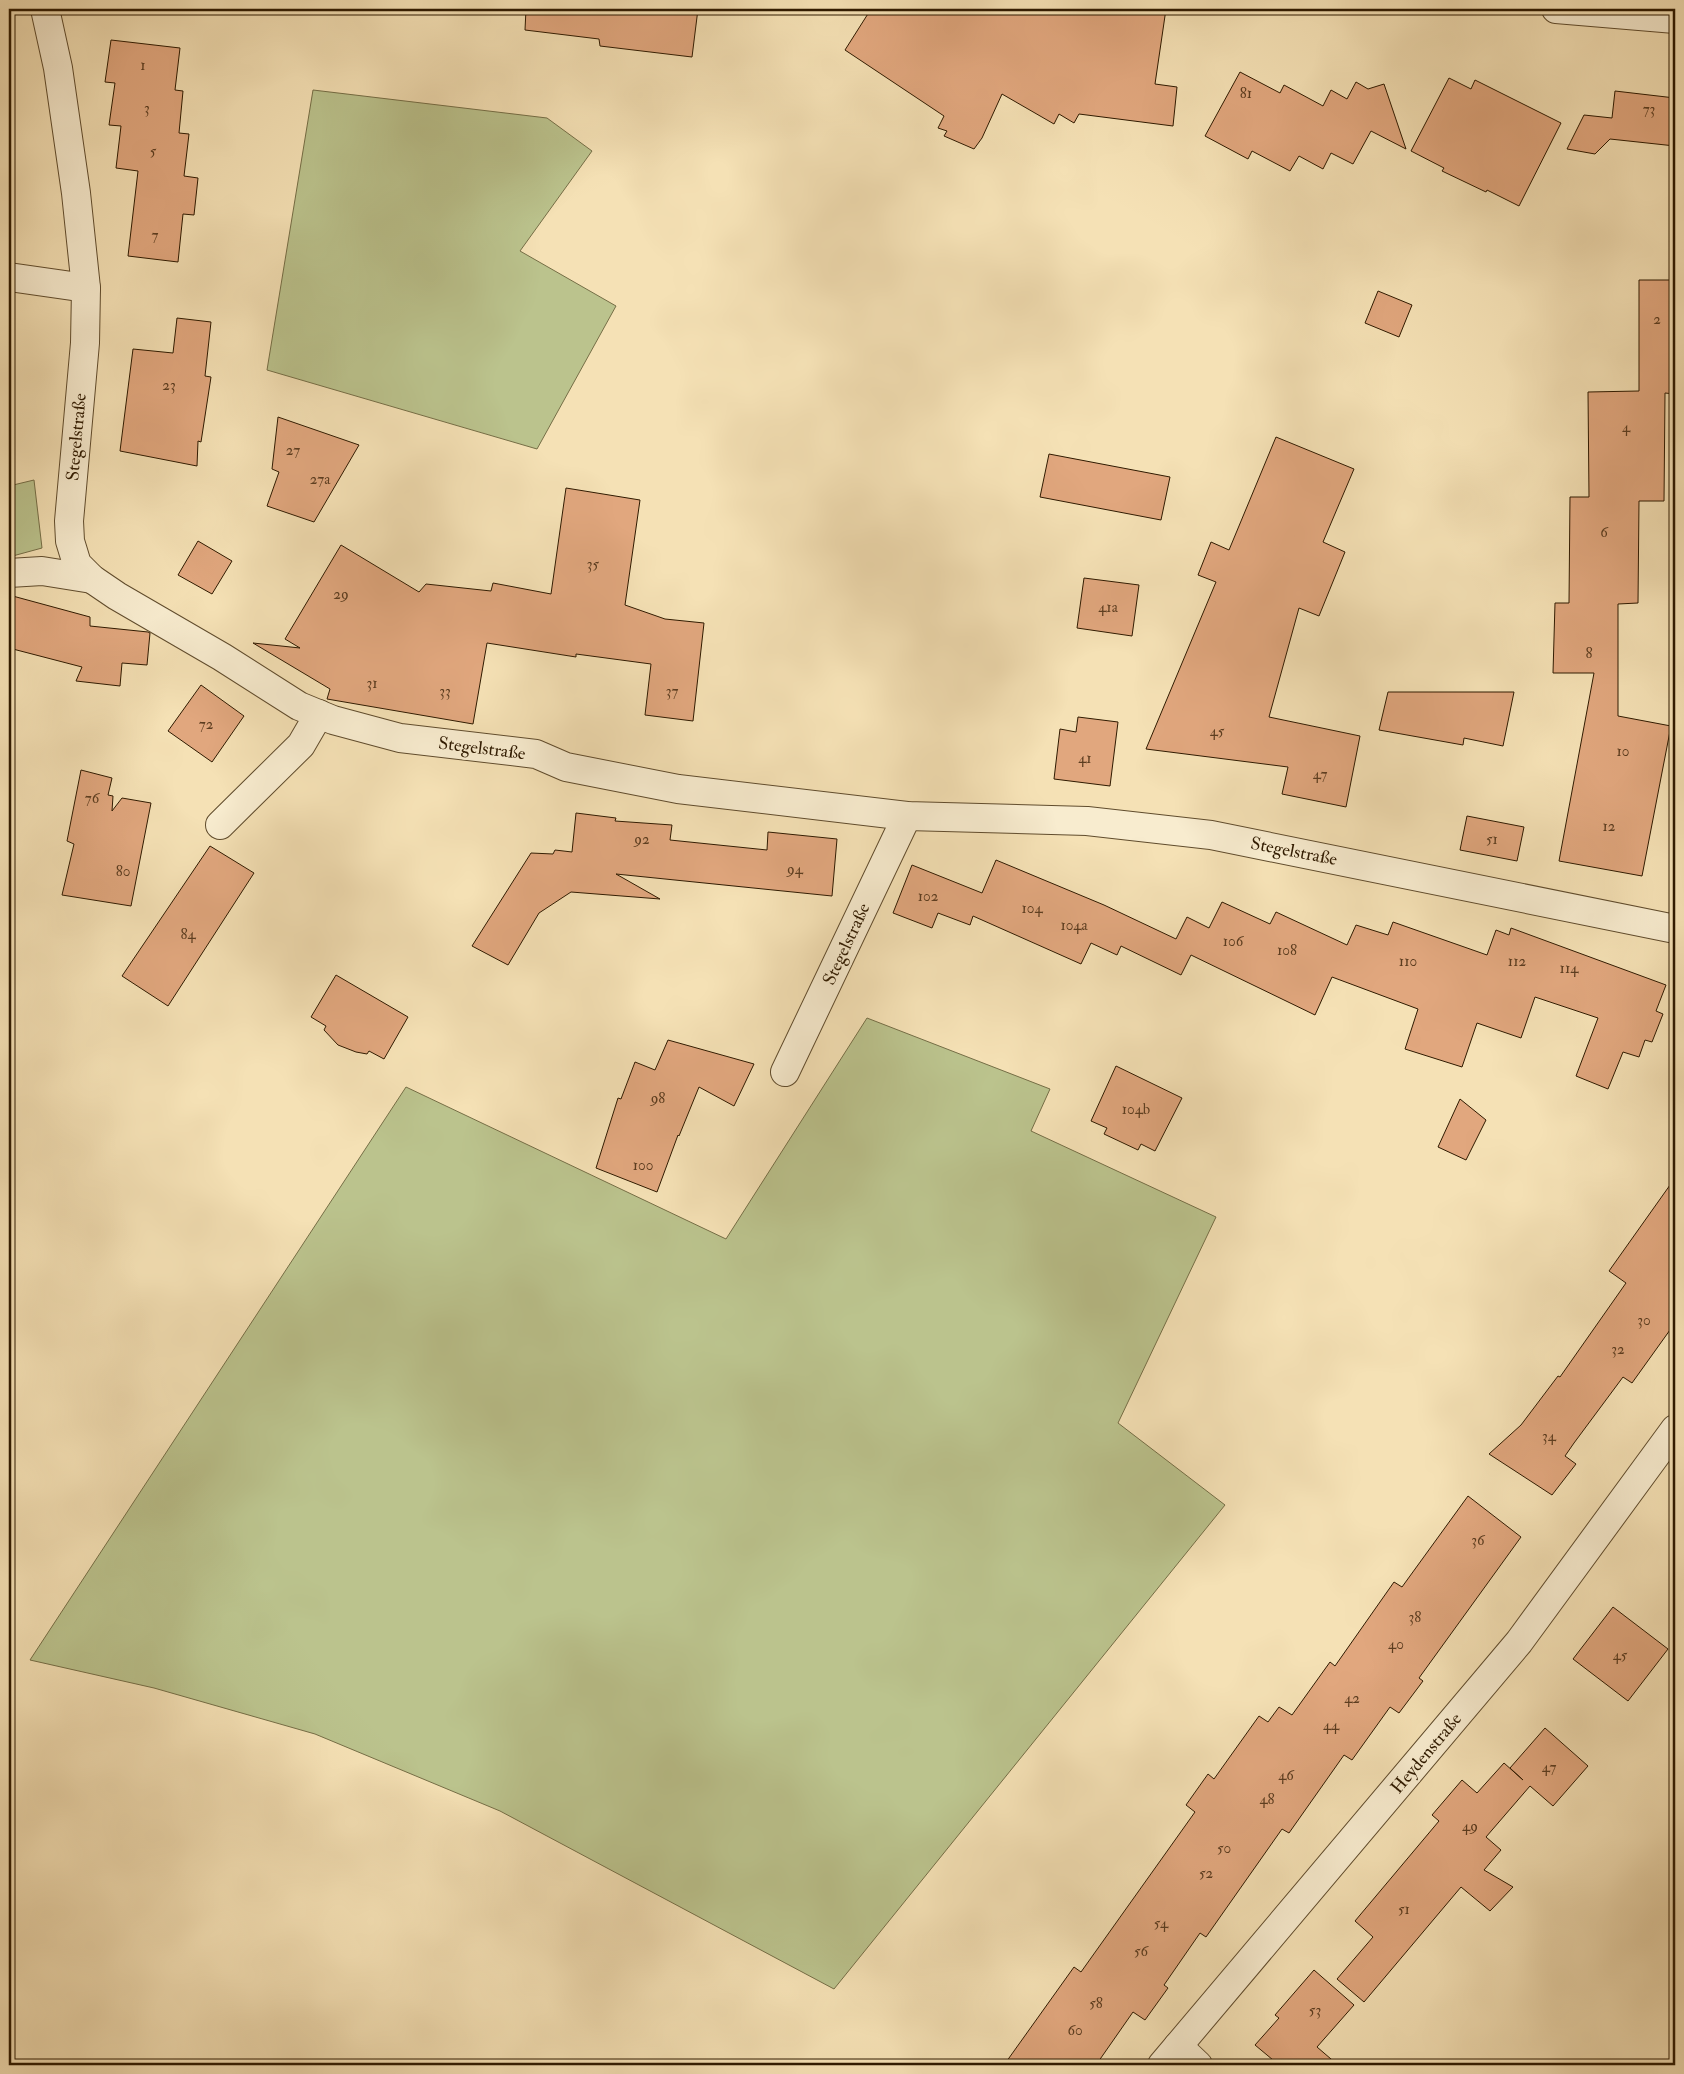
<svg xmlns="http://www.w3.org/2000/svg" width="1684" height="2074" font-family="'IM FELL Double Pica',serif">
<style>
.green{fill:#bbc38d;stroke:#756e46}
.building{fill:#e1a77e;stroke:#2f1a00}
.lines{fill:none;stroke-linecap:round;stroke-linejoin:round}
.minor-casing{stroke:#604c2d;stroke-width:30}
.minor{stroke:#f8eccf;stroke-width:28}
.labels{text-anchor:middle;stroke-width:4.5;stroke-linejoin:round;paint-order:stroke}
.number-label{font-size:15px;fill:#5c3d20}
.street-label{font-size:18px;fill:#2f1a00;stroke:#f8eccf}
</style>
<rect width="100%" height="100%" fill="#f5e1b5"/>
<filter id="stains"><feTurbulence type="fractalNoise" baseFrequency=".004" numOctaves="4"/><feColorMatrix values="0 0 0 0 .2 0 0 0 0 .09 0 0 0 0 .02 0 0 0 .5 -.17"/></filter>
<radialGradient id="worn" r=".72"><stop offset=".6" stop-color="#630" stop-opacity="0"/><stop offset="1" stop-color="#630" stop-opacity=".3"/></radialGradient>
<!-- green -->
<g class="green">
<path d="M 313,90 L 547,118 L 592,151 L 520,251 L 616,306 L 537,449 L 267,370 Z"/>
<path d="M 34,480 L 42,548 L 9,557 L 9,486 Z"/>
<path d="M 867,1018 L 1050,1089 L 1031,1131 L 1216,1217 L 1118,1423 L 1225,1505 L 834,1989 L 500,1811 L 315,1734 L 154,1688 L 30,1660 L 406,1087 L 726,1239 Z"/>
</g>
<!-- building -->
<g class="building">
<path d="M 526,9 L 698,9 L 692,57 L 600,46 L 599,39 L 525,30 Z"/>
<path d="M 871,9 L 1166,9 L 1155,84 L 1177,87 L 1173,126 L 1079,114 L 1074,123 L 1059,114 L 1054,124 L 1002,94 L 982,138 L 974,149 L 944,136 L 947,131 L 938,128 L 944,116 L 845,50 Z"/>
<path d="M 111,40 L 180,48 L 175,90 L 183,91 L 179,133 L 189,134 L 184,176 L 198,178 L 194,215 L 183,214 L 178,262 L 128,256 L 138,171 L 116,168 L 121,126 L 109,125 L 115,83 L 105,82 Z"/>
<path d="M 1240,72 L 1280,93 L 1284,85 L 1323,106 L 1331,90 L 1347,99 L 1356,82 L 1368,89 L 1384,84 L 1406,149 L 1371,131 L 1353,164 L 1331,153 L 1323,169 L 1299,156 L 1290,171 L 1252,151 L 1248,159 L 1205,136 Z"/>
<path d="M 1449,78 L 1471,89 L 1475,80 L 1561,123 L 1519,206 L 1487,190 L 1486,192 L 1442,171 L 1444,168 L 1411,151 Z"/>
<path d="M 1615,91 L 1675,98 L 1675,146 L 1610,139 L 1595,154 L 1567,149 L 1584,115 L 1612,118 Z"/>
<path d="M 1639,280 L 1675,280 L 1675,394 L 1665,393 L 1664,501 L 1639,501 L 1638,603 L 1618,604 L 1618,716 L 1671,726 L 1642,876 L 1559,861 L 1594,673 L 1553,673 L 1555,603 L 1569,603 L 1570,497 L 1589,497 L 1588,392 L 1639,391 Z"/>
<path d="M 1378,291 L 1412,305 L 1399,337 L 1365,323 Z"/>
<path d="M 177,318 L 211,322 L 205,376 L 211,377 L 201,442 L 198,441 L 197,466 L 120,451 L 133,349 L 173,353 Z"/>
<path d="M 278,417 L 359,445 L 314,522 L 267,506 L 279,472 L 272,469 Z"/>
<path d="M 1276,437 L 1354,469 L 1323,542 L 1345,552 L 1319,616 L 1299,608 L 1269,717 L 1360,736 L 1346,807 L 1282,794 L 1288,767 L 1146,749 L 1216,582 L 1198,575 L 1211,542 L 1229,550 Z"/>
<path d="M 1049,454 L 1170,477 L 1161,520 L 1040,497 Z"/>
<path d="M 566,488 L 640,500 L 625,605 L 665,619 L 704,623 L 693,721 L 645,715 L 651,664 L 576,654 L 576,657 L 487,643 L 473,724 L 327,699 L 330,689 L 253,643 L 300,648 L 285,639 L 341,545 L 419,592 L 426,584 L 491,591 L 493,583 L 551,594 Z"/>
<path d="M 198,541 L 232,561 L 212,594 L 178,575 Z"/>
<path d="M 1084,578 L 1139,585 L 1132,636 L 1077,628 Z"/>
<path d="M 9,595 L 90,617 L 90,626 L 148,632 L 150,633 L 147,665 L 122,663 L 120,686 L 76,681 L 82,667 L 9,648 Z"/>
<path d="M 201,685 L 244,716 L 212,762 L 168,731 Z"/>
<path d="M 1388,692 L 1514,692 L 1503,746 L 1464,738 L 1463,745 L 1379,730 Z"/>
<path d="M 1078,717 L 1118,722 L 1110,786 L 1054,779 L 1060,729 L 1076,732 Z"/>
<path d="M 81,770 L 112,778 L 108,795 L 113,796 L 112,811 L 122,798 L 151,803 L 131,906 L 62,895 L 74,844 L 67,841 Z"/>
<path d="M 576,813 L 616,818 L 615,821 L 672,825 L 670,840 L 767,850 L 768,832 L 837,839 L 832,896 L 616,874 L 660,899 L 571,892 L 539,913 L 508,965 L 472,946 L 531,853 L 553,854 L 555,850 L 572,852 Z"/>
<path d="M 1467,816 L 1524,827 L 1517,861 L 1460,850 Z"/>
<path d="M 210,846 L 254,873 L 168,1006 L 122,976 Z"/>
<path d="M 996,860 L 1104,905 L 1176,939 L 1187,917 L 1209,928 L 1222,902 L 1270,924 L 1276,912 L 1347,945 L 1356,925 L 1388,935 L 1393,922 L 1487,955 L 1496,930 L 1509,935 L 1511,928 L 1666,985 L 1656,1011 L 1663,1014 L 1652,1042 L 1645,1040 L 1639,1057 L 1623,1052 L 1608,1089 L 1576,1076 L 1598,1018 L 1535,997 L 1521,1038 L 1477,1023 L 1462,1067 L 1405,1049 L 1418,1009 L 1332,977 L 1315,1015 L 1191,955 L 1181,975 L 1121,946 L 1117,955 L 1091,943 L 1081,964 L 973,916 L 970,925 L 938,913 L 932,928 L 893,913 L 912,865 L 982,893 Z"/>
<path d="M 336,975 L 408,1017 L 384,1059 L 369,1051 L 367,1054 L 356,1052 L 338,1045 L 324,1030 L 326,1026 L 311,1017 Z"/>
<path d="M 668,1040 L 754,1064 L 734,1106 L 699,1087 L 679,1136 L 678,1135 L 657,1192 L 596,1168 L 618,1098 L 621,1099 L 635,1062 L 655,1070 Z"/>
<path d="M 1116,1066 L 1182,1098 L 1155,1151 L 1141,1144 L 1138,1150 L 1104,1134 L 1107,1128 L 1091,1121 Z"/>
<path d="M 1460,1099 L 1486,1120 L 1466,1160 L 1438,1147 Z"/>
<path d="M 1675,1178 L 1675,1323 L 1632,1383 L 1623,1377 L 1574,1443 L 1565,1456 L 1576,1464 L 1552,1495 L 1489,1454 L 1521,1425 L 1558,1376 L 1560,1377 L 1626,1283 L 1609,1271 Z"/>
<path d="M 1468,1496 L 1521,1537 L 1419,1678 L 1423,1681 L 1399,1713 L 1390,1707 L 1352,1760 L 1344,1755 L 1289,1833 L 1282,1829 L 1206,1937 L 1200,1933 L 1164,1985 L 1168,1988 L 1145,2020 L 1133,2012 L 1096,2065 L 1004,2065 L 1074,1967 L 1081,1972 L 1195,1812 L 1186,1805 L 1208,1774 L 1214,1779 L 1259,1716 L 1268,1722 L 1279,1707 L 1292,1715 L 1330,1662 L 1335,1666 L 1394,1582 L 1402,1587 Z"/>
<path d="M 1613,1607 L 1668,1649 L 1628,1701 L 1573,1659 Z"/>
<path d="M 1545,1728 L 1588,1766 L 1553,1806 L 1530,1786 L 1486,1837 L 1501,1850 L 1484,1870 L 1513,1887 L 1490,1911 L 1461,1887 L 1364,2002 L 1337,1979 L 1373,1937 L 1355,1921 L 1439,1821 L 1432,1815 L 1462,1780 L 1477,1793 L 1504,1763 L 1523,1780 L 1510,1768 Z"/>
<path d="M 1314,1970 L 1354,2005 L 1317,2047 L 1338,2065 L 1279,2065 L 1255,2045 L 1279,2018 L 1275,2015 Z"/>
</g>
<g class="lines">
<!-- minor casing -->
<g class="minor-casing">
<g id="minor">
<path d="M 45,9 L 58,68 L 76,193 L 86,288 L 85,343 L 69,521 L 70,541 L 77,564 L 92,579 L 117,596 L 222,657 L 299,706 L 333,720 L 400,738 L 536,754 L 566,767 L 678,789 L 907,816 L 1087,821 L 1211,835 L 1675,929"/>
<path d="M 1556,9 L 1675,19"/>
<path d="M 9,277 L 86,288"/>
<path d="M 9,573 L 42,571 L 92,579"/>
<path d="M 220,825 L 301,745 L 319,714"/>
<path d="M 785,1072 L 907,816"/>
<path d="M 1178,2046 L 1198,2065"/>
<path d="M 1162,2065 L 1519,1642 L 1675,1429"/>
</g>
</g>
<!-- minor -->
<use href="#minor" class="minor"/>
</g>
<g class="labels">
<!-- number labels -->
<g class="number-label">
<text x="143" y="70">1</text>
<text x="1246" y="98">81</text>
<text x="147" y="113">3</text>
<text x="1649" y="114">73</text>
<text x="153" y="156">5</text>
<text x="155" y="240">7</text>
<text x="1657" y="324">2</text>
<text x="169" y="390">23</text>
<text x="1626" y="432">4</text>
<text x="293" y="455">27</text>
<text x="320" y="484">27a</text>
<text x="1604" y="537">6</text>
<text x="593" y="569">35</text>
<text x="341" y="599">29</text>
<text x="1108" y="612">41a</text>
<text x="1589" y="658">8</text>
<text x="372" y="688">31</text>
<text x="445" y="696">33</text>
<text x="672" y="696">37</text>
<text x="206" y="729">72</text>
<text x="1217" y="736">45</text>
<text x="1623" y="756">10</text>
<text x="1085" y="763">41</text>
<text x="1320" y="779">47</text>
<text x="92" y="803">76</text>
<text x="1609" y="831">12</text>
<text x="642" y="844">92</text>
<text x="1492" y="844">51</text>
<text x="795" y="874">94</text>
<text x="123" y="876">80</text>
<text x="928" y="901">102</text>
<text x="1032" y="913">104</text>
<text x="1074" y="930">104a</text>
<text x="188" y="939">84</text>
<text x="1233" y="946">106</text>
<text x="1287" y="955">108</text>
<text x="1408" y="966">110</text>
<text x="1517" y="966">112</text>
<text x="1569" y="973">114</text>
<text x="658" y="1103">98</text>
<text x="1136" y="1114">104b</text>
<text x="643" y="1170">100</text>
<text x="1644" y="1325">30</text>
<text x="1618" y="1354">32</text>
<text x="1549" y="1441">34</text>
<text x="1478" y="1545">36</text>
<text x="1415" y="1622">38</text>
<text x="1396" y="1649">40</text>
<text x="1620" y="1660">45</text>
<text x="1352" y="1703">42</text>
<text x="1331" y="1730">44</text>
<text x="1549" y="1772">47</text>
<text x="1286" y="1780">46</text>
<text x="1267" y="1804">48</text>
<text x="1470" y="1831">49</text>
<text x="1224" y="1853">50</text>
<text x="1206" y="1878">52</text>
<text x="1404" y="1914">51</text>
<text x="1161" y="1928">54</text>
<text x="1141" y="1956">56</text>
<text x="1096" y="2008">58</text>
<text x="1315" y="2015">53</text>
<text x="1075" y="2035">60</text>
</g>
<!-- street labels -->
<g class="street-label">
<text transform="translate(76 437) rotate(-85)" y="6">Stegelstraße</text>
<text transform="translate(482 748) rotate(7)" y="6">Stegelstraße</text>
<text transform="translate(1294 851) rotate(11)" y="6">Stegelstraße</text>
<text transform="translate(846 944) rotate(-65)" y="6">Stegelstraße</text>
<text transform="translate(1426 1753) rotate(-50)" y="6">Heydenstraße</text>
</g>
</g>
<!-- margin -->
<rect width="1684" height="2074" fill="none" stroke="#f5e1b5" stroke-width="30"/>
<rect x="10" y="10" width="1664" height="2054" fill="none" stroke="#2f1a00" stroke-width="2.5"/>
<rect x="15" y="15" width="1654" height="2044" fill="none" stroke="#2f1a00"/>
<rect width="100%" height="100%" filter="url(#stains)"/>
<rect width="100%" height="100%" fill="url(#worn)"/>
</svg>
